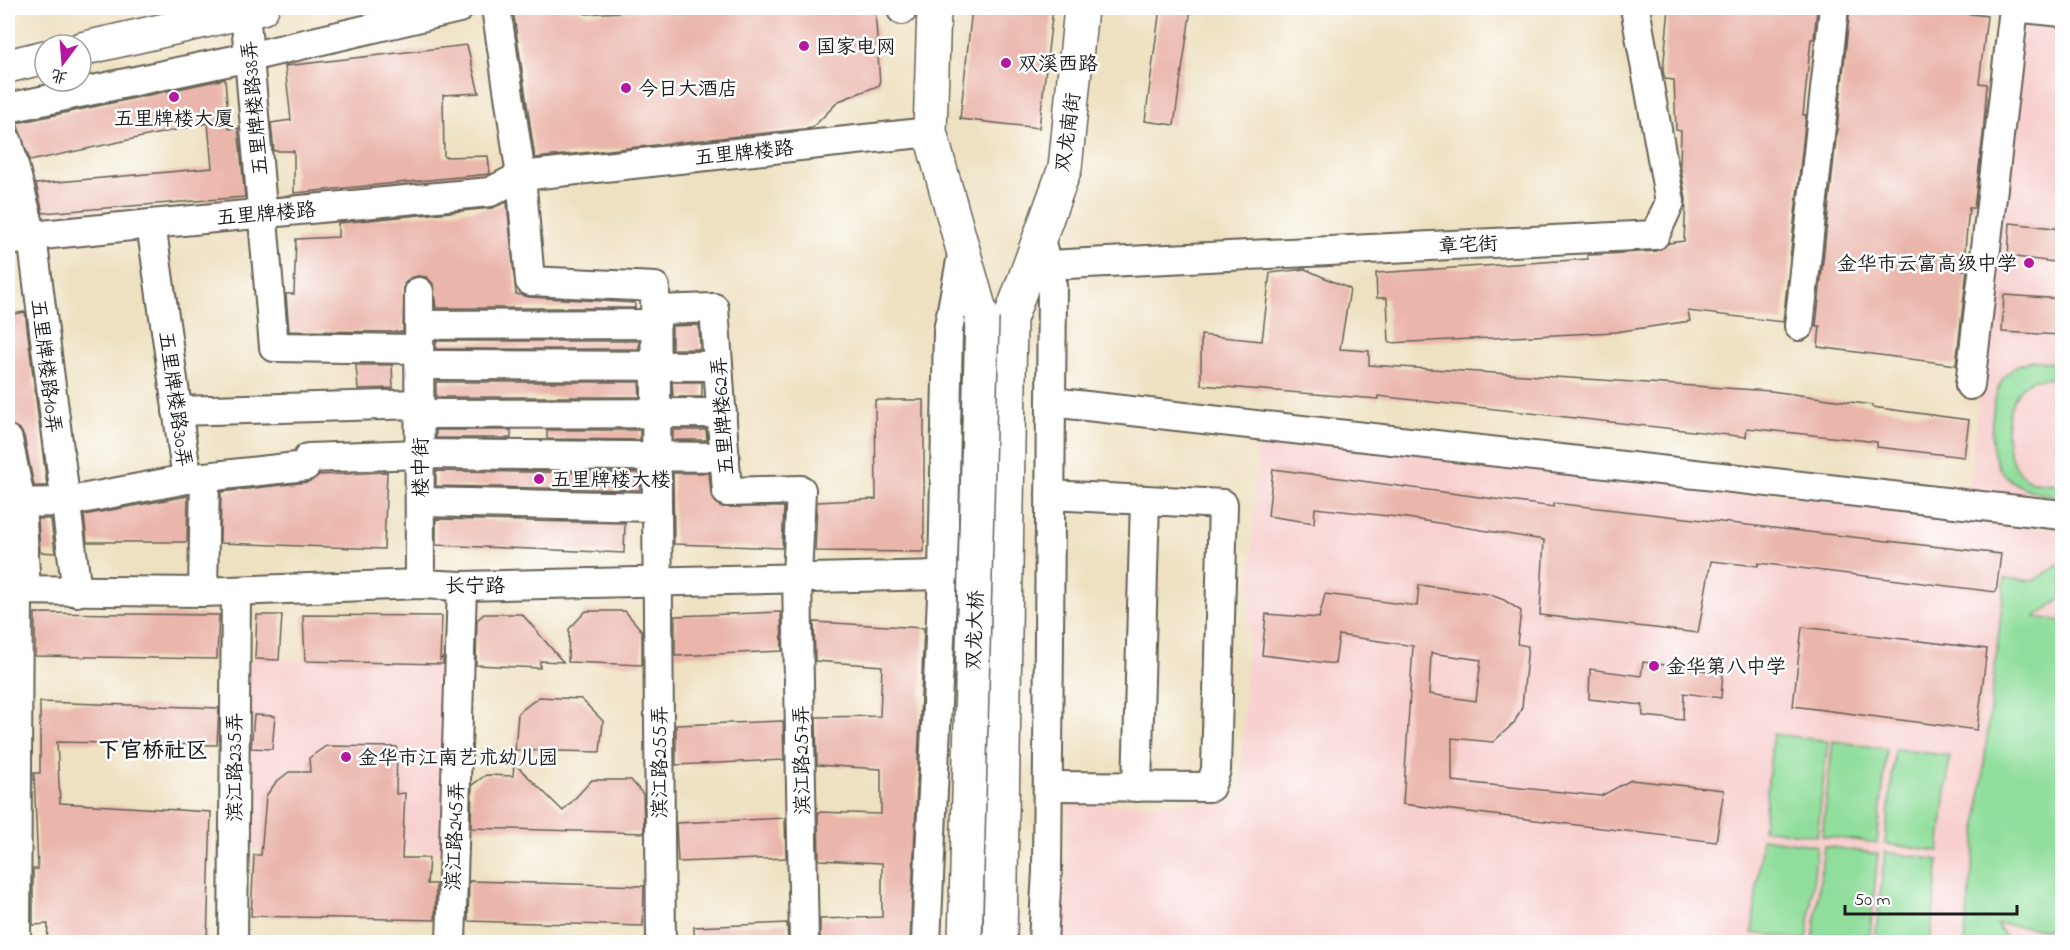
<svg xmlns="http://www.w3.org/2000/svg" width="2070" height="950" font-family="'Indie Flower','LXGW WenKai TC',sans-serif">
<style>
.built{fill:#f7d0cf}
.green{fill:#91de9c;stroke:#567d5c;stroke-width:1.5}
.building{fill:#eab5aa;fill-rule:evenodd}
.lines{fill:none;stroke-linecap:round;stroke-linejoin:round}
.minor-casing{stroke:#666156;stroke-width:32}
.major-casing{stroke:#666156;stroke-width:36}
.minor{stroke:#fff;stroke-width:28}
.major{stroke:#fff;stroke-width:33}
.major-bridge-casing{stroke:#666156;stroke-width:36;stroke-linecap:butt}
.major-bridge{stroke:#fff;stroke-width:33}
.poi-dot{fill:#b5179e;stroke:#fff;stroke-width:2}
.labels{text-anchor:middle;stroke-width:5;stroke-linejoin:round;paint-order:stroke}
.poi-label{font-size:20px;fill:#1c1c1c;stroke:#fff;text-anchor:start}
.street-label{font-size:20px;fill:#1c1c1c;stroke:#fff}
.quarter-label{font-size:22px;font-weight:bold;fill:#1c1c1c;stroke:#fff}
</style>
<rect width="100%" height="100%" fill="#fff"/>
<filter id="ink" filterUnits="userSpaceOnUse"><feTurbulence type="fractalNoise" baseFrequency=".0167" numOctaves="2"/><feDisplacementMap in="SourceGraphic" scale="12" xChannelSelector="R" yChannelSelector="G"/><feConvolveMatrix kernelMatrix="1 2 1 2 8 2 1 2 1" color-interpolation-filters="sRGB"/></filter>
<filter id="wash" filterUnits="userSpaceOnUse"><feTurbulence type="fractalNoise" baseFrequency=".008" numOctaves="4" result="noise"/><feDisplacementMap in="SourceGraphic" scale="24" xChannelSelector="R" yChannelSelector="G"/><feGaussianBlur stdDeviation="1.35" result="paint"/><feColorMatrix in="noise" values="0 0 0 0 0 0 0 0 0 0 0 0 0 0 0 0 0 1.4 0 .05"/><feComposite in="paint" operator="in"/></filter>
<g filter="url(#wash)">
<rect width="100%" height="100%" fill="#eee1c1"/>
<!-- built -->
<g class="built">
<path d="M 2024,24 L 2062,28 L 2062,510 L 1967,499 Z"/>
<path d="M 1258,430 L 2062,530 L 2062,942 L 1063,942 L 1069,805 L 1240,802 Z"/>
<path d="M 255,659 L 451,665 L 441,852 L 243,848 L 248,661 Z"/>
</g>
<!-- green -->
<g class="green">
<path d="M 2031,360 L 2062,364 L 2062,379 C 2054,379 2038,377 2030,381 C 2001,396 1998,466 2030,481 C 2039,484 2053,483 2062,484 L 2062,497 C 2040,494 2021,491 2004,474 C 1985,457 1990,397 2004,377 C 2011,368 2021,364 2031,360 Z"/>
<path d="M 2062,563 L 2062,598 L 2035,617 L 2062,621 L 2062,931 L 1997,924 L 2009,942 L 1964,942 L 2005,578 L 2033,581 Z"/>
<path d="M 1773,734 L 1828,741 L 1817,836 L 1763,829 Z"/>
<path d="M 1833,741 L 1887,749 L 1877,843 L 1822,836 Z"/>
<path d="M 1895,749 L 1950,756 L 1939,851 L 1885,844 Z"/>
<path d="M 1762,838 L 1817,846 L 1807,940 L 1752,933 Z"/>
<path d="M 1824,846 L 1878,854 L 1869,942 L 1813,941 Z"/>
<path d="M 1885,852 L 1939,860 L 1930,942 L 1875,942 Z"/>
</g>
<g id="blocks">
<!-- building -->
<g class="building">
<path d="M 520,8 L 576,8 L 586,14 L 689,8 L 875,8 L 880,85 L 839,101 L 812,128 L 535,158 L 514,16 Z"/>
<path d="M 972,8 L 1053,8 L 1039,128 L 960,119 Z"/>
<path d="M 1160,8 L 1191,8 L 1174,125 L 1145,121 Z"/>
<path d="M 1669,8 L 1817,8 L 1814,39 L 1811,39 L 1803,115 L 1806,115 L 1783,322 L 1688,311 L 1690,321 L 1615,332 L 1389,343 L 1387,298 L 1377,298 L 1376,273 L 1588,259 L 1587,255 L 1591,255 L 1656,251 L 1669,243 L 1684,241 L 1686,199 L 1680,163 L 1681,131 L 1676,130 L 1674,80 L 1665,79 L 1663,71 Z"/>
<path d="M 1850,8 L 1924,8 L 1987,16 L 1979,83 L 1987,84 L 1983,135 L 1974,208 L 1969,208 L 1963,270 L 1967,270 L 1956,365 L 1818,347 L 1820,326 L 1816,326 Z"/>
<path d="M 467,45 L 479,93 L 443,95 L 444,157 L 488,156 L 490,174 L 294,193 L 294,151 L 274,151 L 271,123 L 291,120 L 285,66 Z"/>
<path d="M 225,79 L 229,129 L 238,128 L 245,197 L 43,213 L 36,184 L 212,168 L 208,123 L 30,161 L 17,123 Z"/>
<path d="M 507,202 L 516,294 L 529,297 L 635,303 L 635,308 L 436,308 L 433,284 L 427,277 L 418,276 L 410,278 L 404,284 L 403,332 L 289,331 L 286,294 L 294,294 L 296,239 L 338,237 L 338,223 L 492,208 Z"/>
<path d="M 2010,223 L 2062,229 L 2062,263 L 2008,256 Z"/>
<path d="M 1305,269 L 1350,289 L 1340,349 L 1369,351 L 1369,365 L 1771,391 L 1872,405 L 1872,407 L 1969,420 L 1964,457 L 1877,447 L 1877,442 L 1747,428 L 1746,437 L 1378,396 L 1378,399 L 1201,385 L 1201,335 L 1262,341 L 1270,273 Z"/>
<path d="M 2004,295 L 2062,299 L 2062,335 L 2002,332 Z"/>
<path d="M 25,312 L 47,486 L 34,486 L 24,436 L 20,429 L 8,424 L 8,315 Z"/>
<path d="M 699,325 L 700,349 L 672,349 L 672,326 Z"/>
<rect x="436" y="341" width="203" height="8"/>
<path d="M 356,365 L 392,365 L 393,388 L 358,389 Z"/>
<path d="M 436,382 L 639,382 L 640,397 L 436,397 Z"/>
<path d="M 672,382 L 702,382 L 702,397 L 673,397 Z"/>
<path d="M 875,400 L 924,400 L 924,552 L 815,551 L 817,502 L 876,499 Z"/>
<rect x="436" y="430" width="75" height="8"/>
<path d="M 547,430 L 640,430 L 640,440 L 547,439 Z"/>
<path d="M 673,430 L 706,430 L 707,440 L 673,440 Z"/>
<path d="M 1273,469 L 1554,507 L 1554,503 L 2001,554 L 1996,592 L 1758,563 L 1758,566 L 1711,561 L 1698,633 L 1540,615 L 1544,540 L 1407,518 L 1315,508 L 1314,523 L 1268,516 Z"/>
<path d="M 436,471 L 640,473 L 640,490 L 436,486 Z"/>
<path d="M 387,472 L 384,549 L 220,543 L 221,492 L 308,482 L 319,475 Z"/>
<path d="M 673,473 L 709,473 L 711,494 L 720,507 L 784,507 L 782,548 L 674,544 Z"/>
<path d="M 188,496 L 187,542 L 87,542 L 84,515 Z"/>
<path d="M 38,519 L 51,519 L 55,553 L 40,552 Z"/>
<path d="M 436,519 L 625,523 L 624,553 L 436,545 Z"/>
<path d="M 1419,585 L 1488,594 L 1504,600 L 1521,611 L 1517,644 L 1528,646 L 1522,707 L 1514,723 L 1493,742 L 1452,738 L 1452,781 L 1601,796 L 1631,780 L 1724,790 L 1716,842 L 1403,804 L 1413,646 L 1339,635 L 1335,664 L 1262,655 L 1266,614 L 1319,618 L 1325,594 L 1417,606 ZM 1431,653 L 1481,660 L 1476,701 L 1429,694 Z"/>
<path d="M 586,611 L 625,611 L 642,631 L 642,665 L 568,662 L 569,629 Z"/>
<path d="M 781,612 L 782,651 L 675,656 L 675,616 Z"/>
<path d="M 35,613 L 219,615 L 217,659 L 35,656 Z"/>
<path d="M 484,614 L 522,614 L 563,662 L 540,661 L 540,668 L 476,665 L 477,620 Z"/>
<path d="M 257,615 L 282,615 L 279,660 L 255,659 Z"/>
<path d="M 303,615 L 442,616 L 440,660 L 443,657 L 443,664 L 305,661 Z"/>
<path d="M 814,622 L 924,628 L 910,942 L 820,942 L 820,919 L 882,917 L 882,863 L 819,860 L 818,812 L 881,814 L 881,769 L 817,765 L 816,717 L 880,716 L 882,666 L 815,661 Z"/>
<path d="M 1802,627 L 1987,649 L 1977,730 L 1793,706 Z"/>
<path d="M 1643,662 L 1723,673 L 1721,698 L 1684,693 L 1683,720 L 1643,716 L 1642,705 L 1589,699 L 1590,669 L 1641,676 Z"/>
<path d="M 539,697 L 581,699 L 603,721 L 600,752 L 515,750 L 518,713 Z"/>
<path d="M 40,702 L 219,708 L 217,745 L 57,742 L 60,803 L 211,812 L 207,942 L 165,942 L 165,936 L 116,936 L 116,942 L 47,942 L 48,924 L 33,925 L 33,869 L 38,869 L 34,773 L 40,773 Z"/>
<path d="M 254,715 L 275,716 L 272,749 L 251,748 Z"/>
<path d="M 783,721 L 784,760 L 676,765 L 676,725 Z"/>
<path d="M 326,746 L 397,747 L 396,794 L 405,793 L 402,858 L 429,858 L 427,884 L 436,884 L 435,920 L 251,916 L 254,855 L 261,855 L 266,796 L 276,782 L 289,772 L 310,772 L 309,758 Z"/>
<path d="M 514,763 L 563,811 L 592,780 L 631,780 L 643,794 L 644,833 L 471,828 L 472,785 L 486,775 L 513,776 Z"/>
<path d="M 785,818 L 786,858 L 678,862 L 676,823 Z"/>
<path d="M 469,881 L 644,886 L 643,926 L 468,921 Z"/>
<path d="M 787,923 L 788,942 L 694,942 L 694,927 Z"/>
</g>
</g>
</g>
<g filter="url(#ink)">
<use href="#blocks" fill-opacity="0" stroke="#666156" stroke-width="1.5"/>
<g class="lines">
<!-- minor casing -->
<g class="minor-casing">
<g id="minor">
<path d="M 496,8 L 521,176 L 530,281 L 655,287 L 661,942"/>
<path d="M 902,8 L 902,10"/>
<path d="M 2023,8 L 2062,12"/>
<path d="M 245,11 L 274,347 L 419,349"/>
<path d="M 8,108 L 249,57 L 459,8"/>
<path d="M 8,142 L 32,236 L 77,592"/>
<path d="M 151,224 L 187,479 L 205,477 L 203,592"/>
<path d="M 8,242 L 32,236 L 151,224 L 490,192 L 521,176 L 930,132"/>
<path d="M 1042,247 L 1052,286 L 1047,871 L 1043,942"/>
<path d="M 1047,265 L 1655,235 L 1670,202 L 1635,8"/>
<path d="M 419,292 L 420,584"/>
<path d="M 656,310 L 714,308 L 727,492 L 801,490 L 797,578 L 804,942"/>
<path d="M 419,325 L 656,324"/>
<path d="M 1799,326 L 1834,8"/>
<path d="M 420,365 L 718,366"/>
<path d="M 1970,385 L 2014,8"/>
<path d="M 1051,402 L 2062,515"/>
<path d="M 177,411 L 420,404"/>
<path d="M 420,414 L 722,413"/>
<path d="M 8,440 L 21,503 L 26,590"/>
<path d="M 205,477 L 306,466 L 308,458 L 420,454 L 725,457"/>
<path d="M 420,502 L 657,507"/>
<path d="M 8,503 L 65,502 L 187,479"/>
<path d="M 8,590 L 203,592 L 420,584 L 462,586 L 943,575"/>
<path d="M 1048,786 L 1210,787 L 1216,770 L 1223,504 L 1050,495"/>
<path d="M 1137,787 L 1145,500"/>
<path d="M 16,942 L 18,591"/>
<path d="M 233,942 L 236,592"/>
<path d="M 451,942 L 462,586"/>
<path d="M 926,942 L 943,575 L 948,331 L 963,250"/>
</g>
</g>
<!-- major casing -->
<g class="major-casing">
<g id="major">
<path d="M 934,8 L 930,132 L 982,318"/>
<path d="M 81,49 L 262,8"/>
<path d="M 8,66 L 45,57"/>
<path d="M 1000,942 L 1010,319 L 1065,168 L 1081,8"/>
</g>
</g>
<!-- minor -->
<use href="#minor" class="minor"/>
<!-- major -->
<use href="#major" class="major"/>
<!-- major-bridge casing -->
<g class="major-bridge-casing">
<path id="major-bridge" d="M 965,942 L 982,318"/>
</g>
<!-- major-bridge -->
<use href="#major-bridge" class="major-bridge"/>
</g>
</g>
<!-- markers -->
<g class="poi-dot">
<circle cx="804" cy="46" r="6"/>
<circle cx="1006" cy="63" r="6"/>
<circle cx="626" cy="88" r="6"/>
<circle cx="174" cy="97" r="6"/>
<circle cx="2029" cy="263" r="6"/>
<circle cx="539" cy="479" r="6"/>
<circle cx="1654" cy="666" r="6"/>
<circle cx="346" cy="757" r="6"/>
</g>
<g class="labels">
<!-- poi labels -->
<g class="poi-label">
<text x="816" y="53">国家电网</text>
<text x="1018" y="70">双溪西路</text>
<text x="638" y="95">今日大酒店</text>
<text x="174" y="125" text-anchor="middle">五里牌楼大厦</text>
<text x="2017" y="270" text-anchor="end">金华市云富高级中学</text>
<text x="551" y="486">五里牌楼大楼</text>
<text x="1666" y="673">金华第八中学</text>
<text x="358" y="764">金华市江南艺术幼儿园</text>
</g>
<!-- street labels -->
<g class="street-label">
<text transform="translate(254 108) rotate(-95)" y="7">五里牌楼路38弄</text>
<text transform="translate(1067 132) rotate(-82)" y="7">双龙南街</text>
<text transform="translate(744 152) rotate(-6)" y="7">五里牌楼路</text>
<text transform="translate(266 213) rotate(-5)" y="7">五里牌楼路</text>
<text transform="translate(1468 244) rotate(-3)" y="7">章宅街</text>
<text transform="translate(47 366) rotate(83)" y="7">五里牌楼路10弄</text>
<text transform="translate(176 399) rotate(82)" y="7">五里牌楼路30弄</text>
<text transform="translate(722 416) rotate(-94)" y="7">五里牌楼62弄</text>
<text transform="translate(420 467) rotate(-90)" y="7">楼中街</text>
<text x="475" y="592">长宁路</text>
<text transform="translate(974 630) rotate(-88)" y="7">双龙大桥</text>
<text transform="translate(801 760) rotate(-91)" y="7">滨江路257弄</text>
<text transform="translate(659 762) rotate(-90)" y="7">滨江路255弄</text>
<text transform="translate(234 767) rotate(-90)" y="7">滨江路235弄</text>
<text transform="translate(454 836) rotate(-88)" y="7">滨江路245弄</text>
</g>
<!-- quarter labels -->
<g class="quarter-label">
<text x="153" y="757">下官桥社区</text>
</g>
</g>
<!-- margin -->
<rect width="2070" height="950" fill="none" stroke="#fff" stroke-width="30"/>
<!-- north arrow -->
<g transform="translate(63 63) rotate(196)"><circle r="28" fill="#ffffff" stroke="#a4a4a4" stroke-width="1.5"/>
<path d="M0-4.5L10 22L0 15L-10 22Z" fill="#b5179e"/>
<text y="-9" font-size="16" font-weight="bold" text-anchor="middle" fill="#1c1c1c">北</text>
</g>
<!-- scale -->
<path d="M1845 905v9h172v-9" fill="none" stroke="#1c1c1c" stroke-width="3"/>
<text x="1854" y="905" font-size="18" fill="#1c1c1c" stroke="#ffffff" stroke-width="4.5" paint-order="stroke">50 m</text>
</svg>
